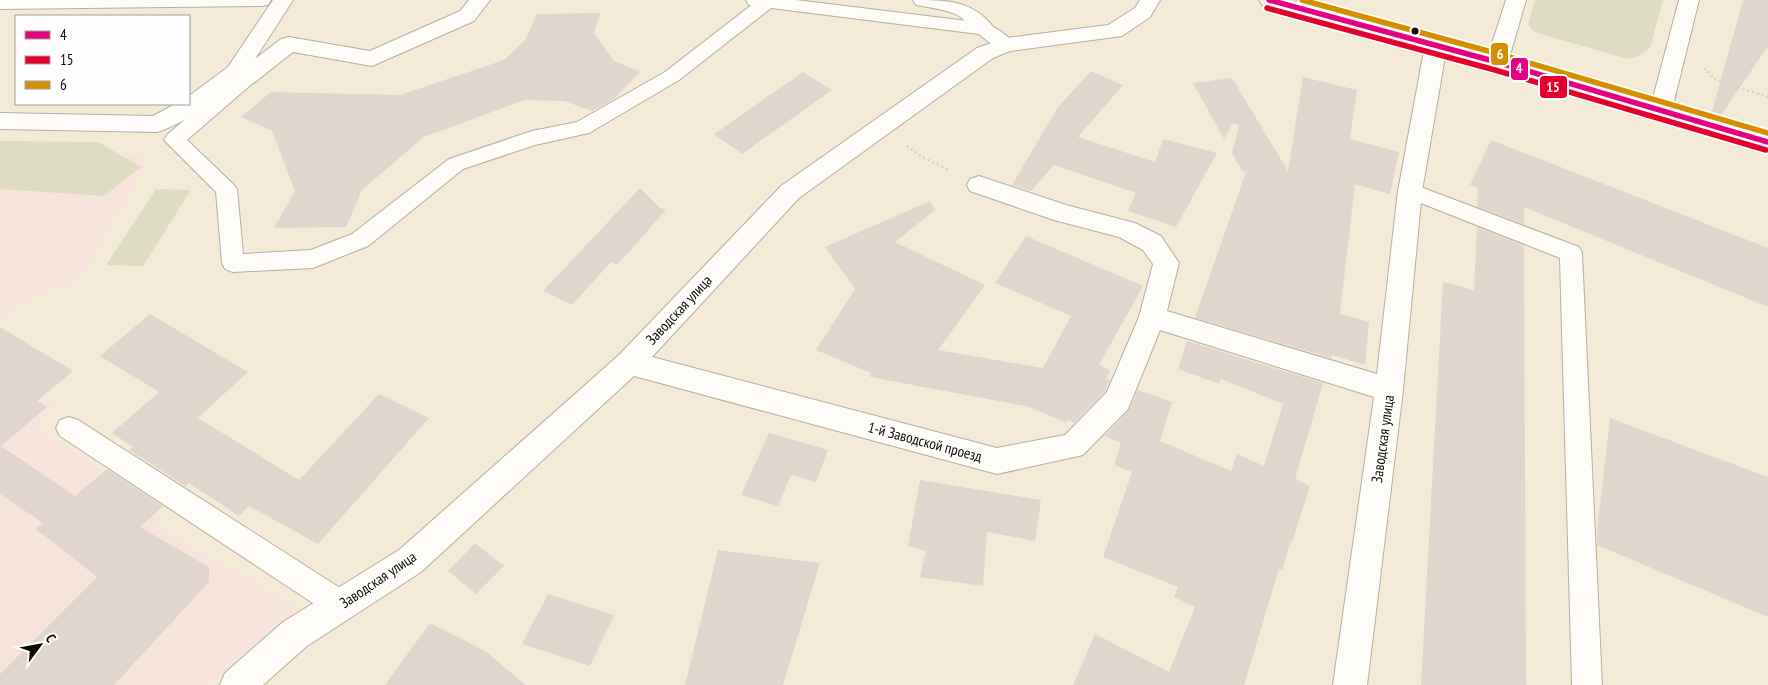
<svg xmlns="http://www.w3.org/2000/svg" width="1768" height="685" font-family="'PT Sans Narrow',sans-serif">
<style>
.commercial{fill:#f7e4dc}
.green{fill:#deddc3}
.building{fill:#e1d6cd}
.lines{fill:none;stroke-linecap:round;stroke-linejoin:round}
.service-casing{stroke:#b5afa0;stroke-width:2}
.minor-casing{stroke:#b5afa0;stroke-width:2}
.primary-casing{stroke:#baaba5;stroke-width:2}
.path{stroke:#d4d2cc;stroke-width:2.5;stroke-dasharray:2 3;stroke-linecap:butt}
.service{fill:#fdfcf9;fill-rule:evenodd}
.minor{fill:#fdfcf9;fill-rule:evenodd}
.primary{fill:#f3eceb;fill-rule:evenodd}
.bus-1-casing{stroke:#fefefe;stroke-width:9}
.bus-2-casing{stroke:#fefefe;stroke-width:9}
.bus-3-casing{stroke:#fefefe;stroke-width:9}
.bus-1{stroke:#e5007d;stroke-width:5.5}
.bus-2{stroke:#e4002b;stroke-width:5.5}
.bus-3{stroke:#d48f00;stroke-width:5.5}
.bus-dot{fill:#100b02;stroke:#fefefe;stroke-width:2}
.labels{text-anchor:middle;stroke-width:5;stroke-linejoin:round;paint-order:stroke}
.street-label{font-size:15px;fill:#100b02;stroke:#fefefe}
.line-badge{stroke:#fefefe;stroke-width:2}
.badge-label{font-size:14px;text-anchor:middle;font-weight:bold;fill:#fff}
</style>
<rect width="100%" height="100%" fill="#f3ebd8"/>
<!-- commercial -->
<g class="commercial">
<path d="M 0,154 L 151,156 L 80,280 L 25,301 L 0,323 Z"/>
<path d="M 0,373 L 57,405 L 36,426 L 163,513 L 156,526 L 304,610 L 207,685 L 0,685 Z"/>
</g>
<!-- green -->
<g class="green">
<path d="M 1535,0 L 1663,0 L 1650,48 L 1638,56 L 1628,59 L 1534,32 L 1528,24 Z"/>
<path d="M 0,141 L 98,142 L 141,167 L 104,196 L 0,189 Z"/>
<path d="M 156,189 L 191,190 L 143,266 L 106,265 Z"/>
</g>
<!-- building -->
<g class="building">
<path d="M 1743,0 L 1768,0 L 1768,46 L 1719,118 L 1711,115 Z"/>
<path d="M 600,13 L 594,33 L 614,61 L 640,72 L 614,99 L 592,111 L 564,101 L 524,100 L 424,137 L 362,190 L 346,227 L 274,228 L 295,191 L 272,131 L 241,117 L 271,92 L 400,95 L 504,60 L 525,40 L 537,14 Z"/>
<path d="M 1091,71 L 1123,85 L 1078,137 L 1155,162 L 1163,139 L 1217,153 L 1176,227 L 1128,211 L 1136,193 L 1054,165 L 1031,191 L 1012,185 L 1058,107 Z"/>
<path d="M 803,72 L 832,90 L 742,154 L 714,134 Z"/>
<path d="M 1303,77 L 1357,90 L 1350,139 L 1399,152 L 1390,194 L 1355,184 L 1340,314 L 1369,322 L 1365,365 L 1332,355 L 1331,358 L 1195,318 L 1246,172 L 1242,171 L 1232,153 L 1239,125 L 1233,123 L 1224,139 L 1193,83 L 1232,78 L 1288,171 Z"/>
<path d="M 1491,140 L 1768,248 L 1768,307 L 1524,207 L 1524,224 L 1477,207 L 1478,188 L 1470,185 Z"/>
<path d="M 640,188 L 660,208 L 666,210 L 617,265 L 611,262 L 572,305 L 543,291 Z"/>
<path d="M 930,201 L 935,210 L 895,242 L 985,285 L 938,350 L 1043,368 L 1071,316 L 995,283 L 1026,236 L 1143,286 L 1099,365 L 1110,370 L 1106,379 L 1110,380 L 1105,391 L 1074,423 L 1068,420 L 1066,423 L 1030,407 L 870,377 L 871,373 L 816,350 L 855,289 L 825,247 Z"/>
<path d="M 1477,227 L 1524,246 L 1526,685 L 1421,685 L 1443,282 L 1474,290 Z"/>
<path d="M 150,314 L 248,372 L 198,418 L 299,480 L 379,394 L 429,418 L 318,544 L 249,506 L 239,516 L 189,483 L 185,486 L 129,450 L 133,447 L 112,433 L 159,392 L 100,356 Z"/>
<path d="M 0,327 L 73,371 L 37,401 L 47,407 L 1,446 L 75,496 L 107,469 L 163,506 L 140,527 L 209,567 L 209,582 L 114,685 L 0,685 L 0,674 L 97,577 L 36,529 L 43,523 L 0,494 Z"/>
<path d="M 1187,341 L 1323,383 L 1295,479 L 1310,486 L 1292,543 L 1290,542 L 1282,570 L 1279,569 L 1244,685 L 1073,685 L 1095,634 L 1169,672 L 1195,607 L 1174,597 L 1178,587 L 1103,557 L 1132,472 L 1114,465 L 1121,443 L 1105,436 L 1129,410 L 1138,390 L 1172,402 L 1160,441 L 1231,471 L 1237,454 L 1264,466 L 1283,404 L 1221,379 L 1219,384 L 1178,369 Z"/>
<path d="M 1610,418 L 1768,477 L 1768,617 L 1597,545 L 1597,531 Z"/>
<path d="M 769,433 L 828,450 L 816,482 L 791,475 L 778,506 L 741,495 Z"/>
<path d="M 920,480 L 1041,500 L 1035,541 L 987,532 L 983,586 L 920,577 L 926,551 L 908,546 Z"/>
<path d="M 475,543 L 504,566 L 476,594 L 448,571 Z"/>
<path d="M 718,550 L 820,563 L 783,685 L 685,685 Z"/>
<path d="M 548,594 L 614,615 L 590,666 L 522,644 Z"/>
<path d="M 430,623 L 487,652 L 525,685 L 385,685 Z"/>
</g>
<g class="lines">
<!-- service casing -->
<g class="service-casing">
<g id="service">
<path d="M 758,0 L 796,0 L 984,23 C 995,26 1009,36 1015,45 L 1013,49 C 999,53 989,42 979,34 L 771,8 L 679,80 L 589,133 L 535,145 L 463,169 L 368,246 L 313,268 L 233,272 L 225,269 L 222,263 L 216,192 L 164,140 L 167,135 L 240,72 L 247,71 L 254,72 L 257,77 L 254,82 L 187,140 L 233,184 L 237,189 L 243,254 L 311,250 L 352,234 L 449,159 L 532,131 L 577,122 L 665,72 Z"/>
<path d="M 1303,0 L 1321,0 L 1315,15 L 1309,17 L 1303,15 L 1300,11 Z"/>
<path d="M 1410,183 L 1579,247 L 1582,253 L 1602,685 L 1572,685 L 1560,258 L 1403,196 L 1399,191 L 1403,186 Z"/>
<path d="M 69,417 L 78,420 L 351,595 L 355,605 L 351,615 L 341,619 L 331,615 L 60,436 L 56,428 L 60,420 Z"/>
</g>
</g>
<!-- minor casing -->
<g class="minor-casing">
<g id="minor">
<path d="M 0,0 L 271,0 L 268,5 L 261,6 L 0,9 Z"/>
<path d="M 273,0 L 293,0 L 255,59 L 281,39 L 289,37 L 370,51 L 460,11 L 469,0 L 490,0 L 474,21 L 372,66 L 293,52 L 255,82 L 247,84 L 238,81 C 214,100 187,123 157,132 L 0,129 L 0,113 L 153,116 L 175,104 L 189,104 L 189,96 L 228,67 Z"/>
<path d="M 746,0 L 776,0 L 777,2 L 774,7 L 767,8 L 749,5 Z"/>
<path d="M 913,0 C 948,0 973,0 995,29 L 992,34 C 972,39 972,25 959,16 C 950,10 927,7 916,5 Z"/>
<path d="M 1140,0 L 1160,0 L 1150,17 L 1122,36 L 1010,51 L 993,58 L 799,198 L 652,357 L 997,448 L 1065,435 L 1107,392 L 1139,317 L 1153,264 L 1143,250 L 1119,237 L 1054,220 L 970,191 L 967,185 L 970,179 L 979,176 L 1066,205 L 1135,223 L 1161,236 L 1179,263 L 1167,311 L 1377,374 L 1398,191 L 1425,45 L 1428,40 L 1436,38 L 1444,40 L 1447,45 L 1422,191 L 1403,390 L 1367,685 L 1333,685 L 1374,397 L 1160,330 L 1128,409 L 1083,455 L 997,474 L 634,376 L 421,572 L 307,646 L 263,685 L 220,685 L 225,673 L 283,622 L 399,550 L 619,355 L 781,186 L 977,48 L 1006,38 L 1108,25 L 1135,8 Z"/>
<path d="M 1506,0 L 1526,0 L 1508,62 L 1505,67 L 1497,69 L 1489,67 L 1486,62 Z"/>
<path d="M 1679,0 L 1699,0 L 1672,109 L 1669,115 L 1661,117 L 1653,115 L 1650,109 Z"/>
</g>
</g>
<!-- primary casing -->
<g class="primary-casing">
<path id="primary" d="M 1259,0 L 1293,0 L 1505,57 L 1768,134 L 1768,150 L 1489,67 L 1262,5 Z"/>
</g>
<!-- path -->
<g class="path">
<path d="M 1704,68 L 1714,79 L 1768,97"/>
<path d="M 907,146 L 922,157 L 949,170"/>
</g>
<!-- service -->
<use href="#service" class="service"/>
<!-- minor -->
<use href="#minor" class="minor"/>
<!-- primary -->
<use href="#primary" class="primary"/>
<!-- bus-1 casing -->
<g class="bus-1-casing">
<path id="bus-1" d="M 1269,0 L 1497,62 L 1768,142"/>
</g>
<!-- bus-2 casing -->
<g class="bus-2-casing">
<path id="bus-2" d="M 1267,8 L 1495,70 L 1766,150"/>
</g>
<!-- bus-3 casing -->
<g class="bus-3-casing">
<path id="bus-3" d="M 1302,0 L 1499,54 L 1768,133"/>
</g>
<!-- bus-1 -->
<use href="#bus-1" class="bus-1"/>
<!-- bus-2 -->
<use href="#bus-2" class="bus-2"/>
<!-- bus-3 -->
<use href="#bus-3" class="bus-3"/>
</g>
<!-- markers -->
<circle class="bus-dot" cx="1415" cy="31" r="4.5"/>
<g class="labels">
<!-- street labels -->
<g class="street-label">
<text transform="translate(679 310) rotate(-47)" y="5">Заводская улица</text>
<text transform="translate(1383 439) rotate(-82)" y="5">Заводская улица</text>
<text transform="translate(925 442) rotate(15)" y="5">1-й Заводской проезд</text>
<text transform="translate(378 580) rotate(-34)" y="5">Заводская улица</text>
</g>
</g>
<g class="line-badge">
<rect x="1490" y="42" width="19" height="24" rx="5" fill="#d48f00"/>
<rect x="1510" y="57" width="19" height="24" rx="5" fill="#e5007d"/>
<rect x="1539" y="75" width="29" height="24" rx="5" fill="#e4002b"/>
</g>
<g class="badge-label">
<text x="1500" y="59">6</text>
<text x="1519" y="73">4</text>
<text x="1553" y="92">15</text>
</g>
<!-- legend -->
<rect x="15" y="15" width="175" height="90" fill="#fefefe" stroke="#9f9d99"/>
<rect x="25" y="31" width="25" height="8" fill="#e5007d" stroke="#9f9d99"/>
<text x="60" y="40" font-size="15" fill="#100b02">4</text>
<rect x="25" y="56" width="25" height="8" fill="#e4002b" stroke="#9f9d99"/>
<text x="60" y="65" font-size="15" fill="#100b02">15</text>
<rect x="25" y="81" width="25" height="8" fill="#d48f00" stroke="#9f9d99"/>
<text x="60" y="90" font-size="15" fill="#100b02">6</text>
<!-- north arrow -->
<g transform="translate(40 645) rotate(58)" stroke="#fefefe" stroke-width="4" paint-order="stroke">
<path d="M0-4L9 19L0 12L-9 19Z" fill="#100b02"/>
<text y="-8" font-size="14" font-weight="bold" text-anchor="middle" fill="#100b02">С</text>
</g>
</svg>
